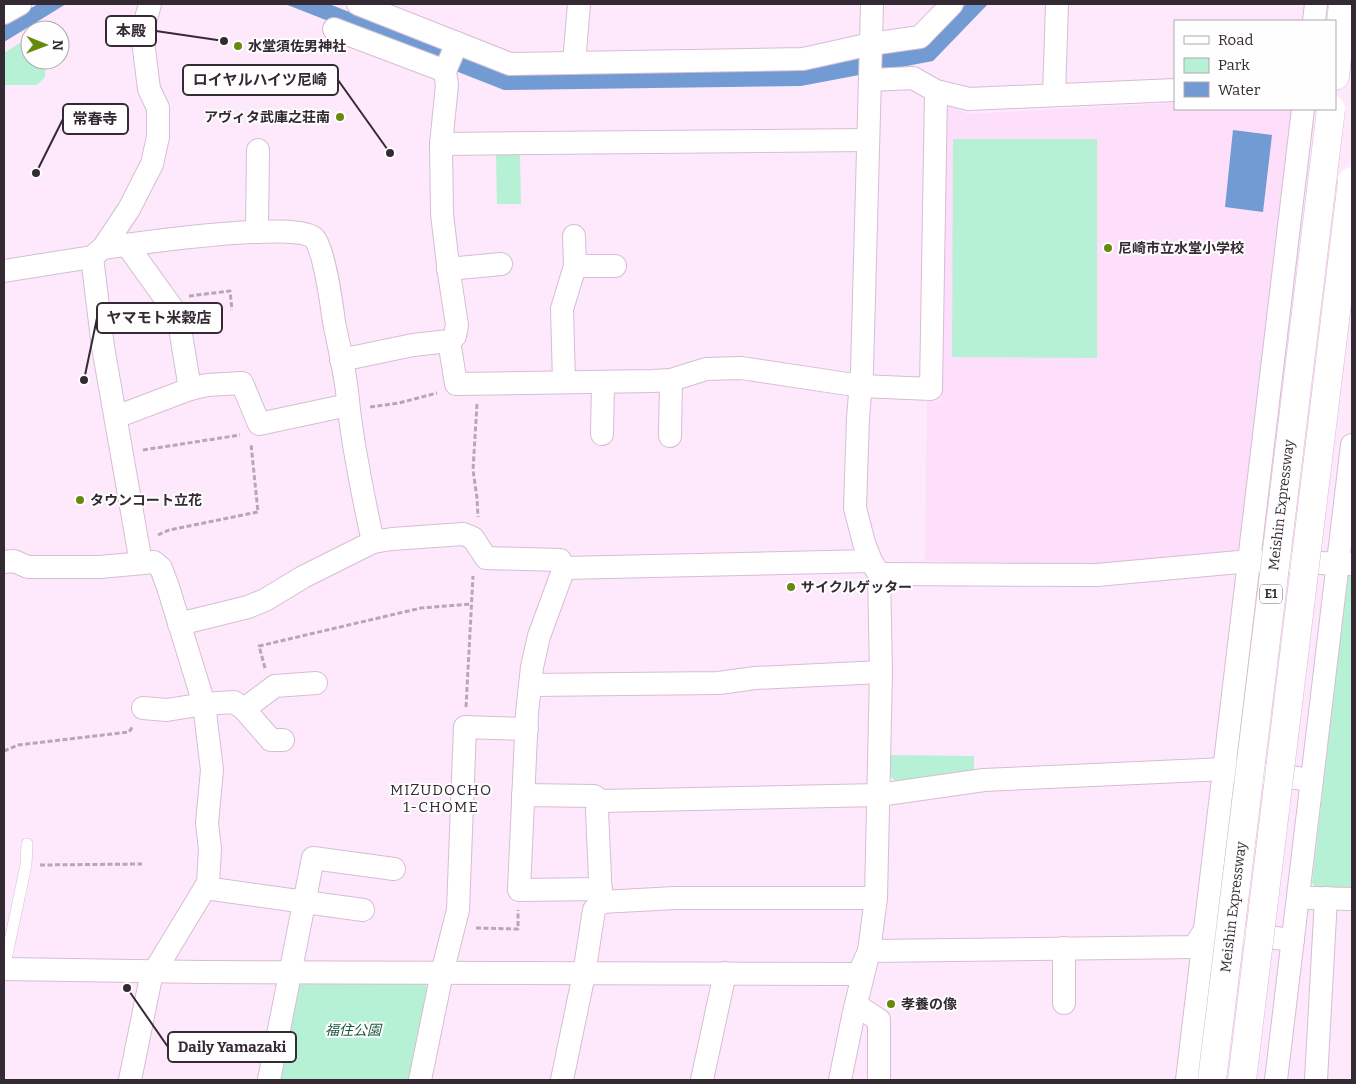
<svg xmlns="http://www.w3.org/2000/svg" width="1356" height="1084" font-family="Bitter,'Noto Sans JP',serif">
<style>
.built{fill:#fddefb}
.green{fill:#b7f1d5}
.water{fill:#729bd3}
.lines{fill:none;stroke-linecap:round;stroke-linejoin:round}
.lane-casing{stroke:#d6bdd4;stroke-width:12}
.street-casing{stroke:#d6bdd4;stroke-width:24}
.highway-casing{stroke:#d6bdd4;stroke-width:29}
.path{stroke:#b7a6b6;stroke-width:3;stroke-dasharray:5 2.5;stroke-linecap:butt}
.lane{stroke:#fff;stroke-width:11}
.street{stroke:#fff;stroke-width:22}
.highway{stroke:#fff;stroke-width:28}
.highway-bridge-casing{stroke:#d6bdd4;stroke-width:29;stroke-linecap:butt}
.highway-bridge{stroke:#fff;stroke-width:28}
.poi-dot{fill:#678a0e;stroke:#fefefe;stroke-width:2}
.labels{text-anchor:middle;stroke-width:4;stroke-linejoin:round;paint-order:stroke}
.shield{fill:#fefefe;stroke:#716a70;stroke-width:1}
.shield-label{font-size:12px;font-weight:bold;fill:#342a33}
.poi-label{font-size:14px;font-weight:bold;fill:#342a33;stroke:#fefefe;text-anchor:start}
.street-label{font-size:14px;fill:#342a33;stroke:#fefefe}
.park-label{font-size:14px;font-style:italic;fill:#1a5841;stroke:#fefefe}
.neighbourhood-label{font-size:15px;letter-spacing:1px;fill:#342a33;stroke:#fefefe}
.leader{fill:none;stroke:#342a33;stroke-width:2}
.callout-dot{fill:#342a33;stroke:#fefefe;stroke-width:2}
.callout{fill:#fefefe;stroke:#342a33;stroke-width:2}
.callout-label{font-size:15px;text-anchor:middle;font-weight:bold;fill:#342a33}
</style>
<rect width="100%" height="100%" fill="#fee9fc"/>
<!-- built -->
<path class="built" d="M 1175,103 L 1175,109 L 1290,109 L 1292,112 L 1241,552 L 1110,565 L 925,561 L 927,401 L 941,401 L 940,111 L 949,105 L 968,114 Z"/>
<!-- green -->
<g class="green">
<path d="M 30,37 L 30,60 L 46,60 L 45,77 L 37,85 L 4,85 L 4,53 Z"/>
<path d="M 953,139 L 1097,139 L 1097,358 L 952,357 Z"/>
<path d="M 496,155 L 520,155 L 521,204 L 497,204 Z"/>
<path d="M 1352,573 L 1352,891 L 1319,890 L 1312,883 L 1347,577 Z"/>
<path d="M 891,755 L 974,756 L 974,774 L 899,785 L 890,776 Z"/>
<path d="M 423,980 L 429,991 L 411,1080 L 278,1080 L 296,990 L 304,981 Z"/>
</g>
<!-- water -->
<g class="water">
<path d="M 38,4 L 66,4 L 4,42 L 4,24 Z"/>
<path d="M 285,4 L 329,4 L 506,74 L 799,70 L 924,46 L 966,4 L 988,4 L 933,61 L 801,86 L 504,90 Z"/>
<path d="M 1233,130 L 1272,135 L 1263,212 L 1225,207 Z"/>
</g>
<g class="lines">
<!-- lane casing -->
<g class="lane-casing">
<path id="lane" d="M 4,969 L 26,865 L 27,844"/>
</g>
<!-- street casing -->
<g class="street-casing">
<g id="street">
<path d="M 358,4 L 510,64 L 803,59 L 871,44 L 920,37 L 952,4"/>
<path d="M 4,13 L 20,4"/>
<path d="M 1314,21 L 1316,4"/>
<path d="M 334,29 L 445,71"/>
<path d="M 574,63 L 579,4"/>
<path d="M 870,80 L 913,78 L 936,91 L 969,99 L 1175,90"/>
<path d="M 1054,95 L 1057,4"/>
<path d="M 441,144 L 868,140"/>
<path d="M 257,232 L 258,150"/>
<path d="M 127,245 L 178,316 L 190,389"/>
<path d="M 103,248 C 132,244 298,220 314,238 C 324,249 332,306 334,322 C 339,348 346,374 348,401 C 353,448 363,496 373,542"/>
<path d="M 575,266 L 615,266"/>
<path d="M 448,269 L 501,264"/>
<path d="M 4,271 L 92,257"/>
<path d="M 449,341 L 456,384 L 652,381 L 671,380 L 706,369 L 741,368 L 861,386 L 931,389 L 936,91"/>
<path d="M 341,360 L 413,345 L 449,341 L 455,336 L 457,325 L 449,273 L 442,214 L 441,144 L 447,85 L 445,71 L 457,43"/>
<path d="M 564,382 L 562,309 L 575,266 L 574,236"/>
<path d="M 116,417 L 190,389 L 207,385 L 242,383 L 259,424 L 348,405"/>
<path d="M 602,434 L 603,382"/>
<path d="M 670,436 L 671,380"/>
<path d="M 4,562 L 14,561 L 28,567 L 100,567 L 154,562 L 161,568 L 168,587 L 204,704 L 212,770 L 207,823 L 210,849 L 208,883 L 151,977 L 130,1080"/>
<path d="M 141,563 L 103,347 L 92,257 L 103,248 L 129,209 L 152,164 L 158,137 L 158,108 L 149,89 L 142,33 L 150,4"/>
<path d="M 564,568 L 539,636 L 532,667 L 527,713 L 519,890 L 601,889"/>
<path d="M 879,574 L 1097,575 L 1250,561 L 1352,564"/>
<path d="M 179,624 L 248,607 L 265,600 L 303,577 L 373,542 L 392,539 L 463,534 L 473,538 L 486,558 L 560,560 L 564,568 L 871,561"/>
<path d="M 531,685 L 719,683 L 755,678 L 881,672"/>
<path d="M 143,708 L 167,710 L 204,704 L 234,702 L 244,709 L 271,740 L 283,740"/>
<path d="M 244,709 L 275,686 L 316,683"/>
<path d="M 523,795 L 594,796 L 601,801 L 879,795 L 984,780 L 1225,769 L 1312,780"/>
<path d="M 601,801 L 597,810 L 601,902 L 675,898 L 876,898"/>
<path d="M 205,888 L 363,910"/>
<path d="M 1311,898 L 1352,899"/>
<path d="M 4,969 L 202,972 L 859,974 L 869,951 L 1194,947 L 1205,930 L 1293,940"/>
<path d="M 1064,1003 L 1064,948"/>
<path d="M 856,1005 L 879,1020 L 879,1080"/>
<path d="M 269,1080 L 313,858 L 394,869"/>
<path d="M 420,1080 L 442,973 L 458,910 L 465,727 L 527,729"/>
<path d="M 562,1080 L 584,974 L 594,910 L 601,902"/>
<path d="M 702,1080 L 725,973"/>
<path d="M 840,1080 L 854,1012 L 869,951 L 876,898 L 881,672 L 879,574 L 871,561 L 864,543 L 855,508 L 858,418 L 862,370 L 872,4"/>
<path d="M 1187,1080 L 1303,109"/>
<path d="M 1276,1080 L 1352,445"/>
<path d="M 1316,1080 L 1326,898"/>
</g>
</g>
<!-- highway casing -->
<g class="highway-casing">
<path id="highway" d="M 1335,76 L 1343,4"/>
</g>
<!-- path -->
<g class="path">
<path d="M 189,296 L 230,291 L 232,310"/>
<path d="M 477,404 L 473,470 L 477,498 L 478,517"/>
<path d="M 370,407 L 399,403 L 437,393"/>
<path d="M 143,450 L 240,435"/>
<path d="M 158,535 L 169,530 L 258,512 L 251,444"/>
<path d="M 265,668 L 259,646 L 421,608 L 471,604"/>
<path d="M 466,707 L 473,576"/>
<path d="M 4,751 L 18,745 L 129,732 L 133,726"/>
<path d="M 40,865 L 142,864"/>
<path d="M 476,928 L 518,929 L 518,910"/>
</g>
<!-- lane -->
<use href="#lane" class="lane"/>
<!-- street -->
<use href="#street" class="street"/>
<!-- highway -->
<use href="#highway" class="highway"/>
<!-- highway-bridge casing -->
<g class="highway-bridge-casing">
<g id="highway-bridge">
<path d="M 1212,1080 L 1331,109"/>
<path d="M 1242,1080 L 1352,181"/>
</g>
</g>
<!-- highway-bridge -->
<use href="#highway-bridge" class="highway-bridge"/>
</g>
<!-- markers -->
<g class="poi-dot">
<circle cx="238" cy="46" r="5"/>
<circle cx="340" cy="117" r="5"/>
<circle cx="1108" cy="248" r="5"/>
<circle cx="80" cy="500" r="5"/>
<circle cx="791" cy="587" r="5"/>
<circle cx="891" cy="1004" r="5"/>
</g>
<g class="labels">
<!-- shield labels -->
<rect class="shield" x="1260" y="584.5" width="22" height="19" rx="4"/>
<g class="shield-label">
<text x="1271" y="598">E1</text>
</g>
<!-- poi labels -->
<g class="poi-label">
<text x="248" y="51">水堂須佐男神社</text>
<text x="330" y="122" text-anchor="end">アヴィタ武庫之荘南</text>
<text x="1118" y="253">尼崎市立水堂小学校</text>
<text x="90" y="505">タウンコート立花</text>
<text x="801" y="592">サイクルゲッター</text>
<text x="901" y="1009">孝養の像</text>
</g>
<!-- street labels -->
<g class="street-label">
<text transform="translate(1281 505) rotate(-83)" y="5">Meishin Expressway</text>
<text transform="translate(1233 907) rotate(-83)" y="5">Meishin Expressway</text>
</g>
<!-- park labels -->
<g class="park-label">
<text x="353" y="1035">福住公園</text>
</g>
<!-- neighbourhood labels -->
<g class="neighbourhood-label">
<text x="441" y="795">MIZUDOCHO<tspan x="441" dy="17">1-CHOME</tspan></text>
</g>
</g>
<!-- callouts -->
<path class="leader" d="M224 41L156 31M390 153L338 80M36 173L63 119M84 380L97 318M127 988L168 1047"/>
<g class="callout-dot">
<circle cx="224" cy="41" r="5"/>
<circle cx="390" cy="153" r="5"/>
<circle cx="36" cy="173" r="5"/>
<circle cx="84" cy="380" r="5"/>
<circle cx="127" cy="988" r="5"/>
</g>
<g class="callout">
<rect x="106" y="16" width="50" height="30" rx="5"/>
<rect x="183" y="65" width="155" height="30" rx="5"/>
<rect x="63" y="104" width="65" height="30" rx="5"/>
<rect x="97" y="303" width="125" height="30" rx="5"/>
<rect x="168" y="1032" width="128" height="30" rx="5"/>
</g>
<g class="callout-label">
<text x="131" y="36">本殿</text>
<text x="260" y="85">ロイヤルハイツ尼崎</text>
<text x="95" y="124">常春寺</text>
<text x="159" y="323">ヤマモト米穀店</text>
<text x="232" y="1052">Daily Yamazaki</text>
</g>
<!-- border -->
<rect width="1356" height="1084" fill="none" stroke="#342a33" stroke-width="10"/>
<!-- legend -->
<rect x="1174" y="20" width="162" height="90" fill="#fefefe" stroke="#ada9ad"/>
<rect x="1184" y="36" width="25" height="8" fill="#ffffff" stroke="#ada9ad"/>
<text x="1218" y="45" font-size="15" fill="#342a33">Road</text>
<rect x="1184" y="58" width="25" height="15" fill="#b7f1d5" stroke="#ada9ad"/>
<text x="1218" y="70" font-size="15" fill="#342a33">Park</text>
<rect x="1184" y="82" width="25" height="15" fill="#729bd3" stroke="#ada9ad"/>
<text x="1218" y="95" font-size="15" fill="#342a33">Water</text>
<!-- north arrow -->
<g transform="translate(45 45) rotate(91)"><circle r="24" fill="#fefefe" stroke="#ada9ad"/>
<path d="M0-4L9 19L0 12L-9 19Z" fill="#678a0e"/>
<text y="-8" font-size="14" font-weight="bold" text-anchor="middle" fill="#342a33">N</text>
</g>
</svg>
